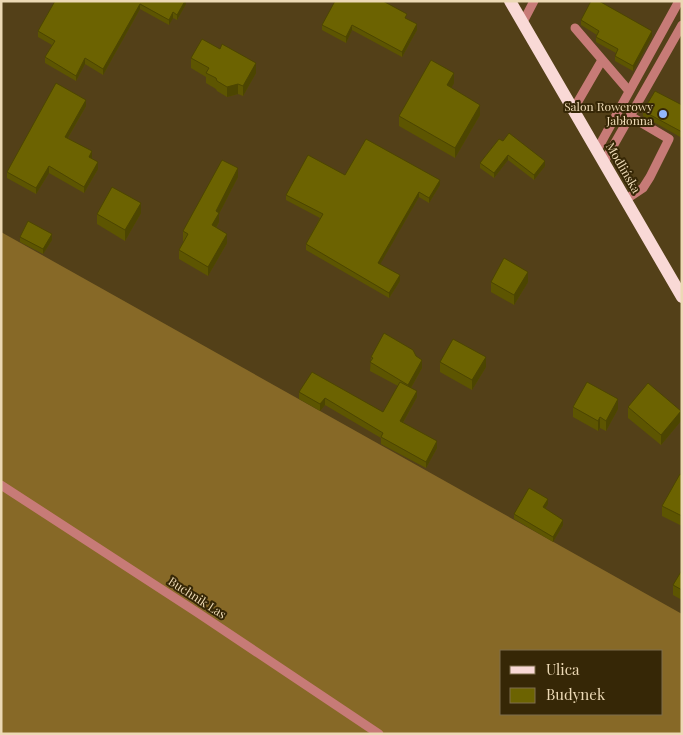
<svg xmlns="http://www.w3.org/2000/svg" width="683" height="735" font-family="'Playfair Display',serif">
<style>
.forest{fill:#876927;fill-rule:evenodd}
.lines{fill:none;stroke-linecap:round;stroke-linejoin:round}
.minor{stroke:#c77b77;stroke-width:9}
.major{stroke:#f9d9d6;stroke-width:12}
.wall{fill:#5d5501}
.shaded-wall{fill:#4c4501}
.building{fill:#6c6301;stroke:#4c4501}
.poi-dot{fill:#93b7fd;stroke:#362706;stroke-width:2}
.labels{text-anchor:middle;stroke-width:4;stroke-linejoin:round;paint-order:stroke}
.poi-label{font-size:12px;fill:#ecd9b5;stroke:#362706;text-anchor:end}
.street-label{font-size:12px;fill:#ecd9b5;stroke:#362706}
</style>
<rect width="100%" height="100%" fill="#534018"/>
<!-- forest -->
<path class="forest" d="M 1,232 L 682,614 L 682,734 L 1,734 ZM 502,651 L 662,651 L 662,714 L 502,714 Z"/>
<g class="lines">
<!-- minor -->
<g class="minor">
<path d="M 523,22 L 534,1"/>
<path d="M 575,28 L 629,91"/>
<path d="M 573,110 L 602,60"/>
<path d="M 597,150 L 679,1"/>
<path d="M 604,162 L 682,25"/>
<path d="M 625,200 L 643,188 L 650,177 L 669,139 L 630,116"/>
<path d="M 1,485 L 198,613 L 379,734"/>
</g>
<!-- major -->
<path class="major" d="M 510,1 L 682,297"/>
</g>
<!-- wall -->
<g class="wall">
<path d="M 55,1 L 186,1 L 186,4 L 177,20 L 173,18 L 169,25 L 140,9 L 103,75 L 85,64 L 76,81 L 45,63 L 45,57 L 52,45 L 38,37 L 38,31 Z"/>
<path d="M 407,19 L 417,30 L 402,57 L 352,30 L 346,43 L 322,30 L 322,25 Z"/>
<path d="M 581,20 L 652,36 L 633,71 L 615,61 L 615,56 L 616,53 L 596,42 L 596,37 L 597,35 L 581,25 Z"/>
<path d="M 191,58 L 256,73 L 243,96 L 238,94 L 227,97 L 217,91 L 216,89 L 206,83 L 206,77 L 191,68 Z"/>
<path d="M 454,83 L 451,88 L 480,115 L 455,158 L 399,126 L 399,116 Z"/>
<path d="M 682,105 L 682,138 L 643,116 L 643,111 Z"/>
<path d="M 86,106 L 68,138 L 92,158 L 92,159 L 98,169 L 84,193 L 49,173 L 36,194 L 7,178 L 7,172 Z"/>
<path d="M 499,139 L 545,166 L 534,180 L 508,160 L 494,178 L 480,168 L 480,163 Z"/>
<path d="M 345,175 L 440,185 L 429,203 L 419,197 L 380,264 L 400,281 L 389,298 L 306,250 L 306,244 L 320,218 L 286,200 L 286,195 Z"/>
<path d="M 238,177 L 219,214 L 219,222 L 216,228 L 227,243 L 208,276 L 179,259 L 179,250 L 184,241 L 183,241 L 183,231 Z"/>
<path d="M 141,213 L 125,241 L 97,224 L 97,214 Z"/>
<path d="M 20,237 L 52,240 L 43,254 L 20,242 Z"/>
<path d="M 491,282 L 528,282 L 514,305 L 491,292 Z"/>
<path d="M 416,356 L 422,368 L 411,388 L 417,397 L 403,423 L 437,448 L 426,468 L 381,444 L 381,438 L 325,405 L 320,411 L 299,399 L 299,392 L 383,412 L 398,386 L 370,371 L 371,357 Z"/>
<path d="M 440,362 L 486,367 L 472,390 L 440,372 Z"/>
<path d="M 573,407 L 618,409 L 606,431 L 600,428 L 598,431 L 573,417 Z"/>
<path d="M 628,407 L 681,421 L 661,445 L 628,418 Z"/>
<path d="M 682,475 L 682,526 L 662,516 L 662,506 Z"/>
<path d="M 548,504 L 545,509 L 563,525 L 553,542 L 514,519 L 514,514 Z"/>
<path d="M 682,570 L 682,600 L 673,595 L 673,585 Z"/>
</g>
<!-- shaded-wall -->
<g class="shaded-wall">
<path d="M 185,1 L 186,1 L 186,4 L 177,20 L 177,15 Z"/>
<path d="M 140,4 L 140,9 L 103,75 L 103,69 Z"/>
<path d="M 173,12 L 173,18 L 169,25 L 169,20 Z"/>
<path d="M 417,24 L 417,30 L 402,57 L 402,52 Z"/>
<path d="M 352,25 L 352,30 L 346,43 L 346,37 Z"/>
<path d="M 652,31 L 652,36 L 633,71 L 633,66 Z"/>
<path d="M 85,58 L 85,64 L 76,81 L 76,76 Z"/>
<path d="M 256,63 L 256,73 L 243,96 L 243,86 Z"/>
<path d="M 454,73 L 454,83 L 447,96 L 447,85 Z"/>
<path d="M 238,84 L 238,94 L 227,97 L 227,87 Z"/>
<path d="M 86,100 L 86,106 L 65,143 L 65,137 Z"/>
<path d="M 480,105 L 480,115 L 455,158 L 455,148 Z"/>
<path d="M 92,151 L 92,158 L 89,164 L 89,157 Z"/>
<path d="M 508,155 L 508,160 L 494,178 L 494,173 Z"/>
<path d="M 545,161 L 545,166 L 534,180 L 534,175 Z"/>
<path d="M 98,162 L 98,169 L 84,193 L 84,187 Z"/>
<path d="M 49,166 L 49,173 L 36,194 L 36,188 Z"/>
<path d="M 238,168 L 238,177 L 219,214 L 219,222 L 212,235 L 212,225 L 216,211 Z"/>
<path d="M 440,180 L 440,185 L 429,203 L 429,198 Z"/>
<path d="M 419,192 L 419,197 L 378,268 L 378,263 Z"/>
<path d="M 141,203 L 141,213 L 125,241 L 125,230 Z"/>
<path d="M 52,234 L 52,240 L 43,254 L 43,249 Z"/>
<path d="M 227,234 L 227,243 L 208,276 L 208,267 Z"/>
<path d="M 528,272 L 528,282 L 514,305 L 514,295 Z"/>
<path d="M 400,275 L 400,281 L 389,298 L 389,293 Z"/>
<path d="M 486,357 L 486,367 L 472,390 L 472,380 Z"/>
<path d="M 422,360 L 422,368 L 408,393 L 408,385 Z"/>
<path d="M 417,391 L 417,397 L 400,428 L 400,421 Z"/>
<path d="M 325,398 L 325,405 L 320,411 L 320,404 Z"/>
<path d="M 618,399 L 618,409 L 606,431 L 606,421 Z"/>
<path d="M 681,411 L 681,421 L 661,445 L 661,435 Z"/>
<path d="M 600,417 L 600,428 L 598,431 L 598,421 Z"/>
<path d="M 437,441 L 437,448 L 426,468 L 426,462 Z"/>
<path d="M 548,499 L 548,504 L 543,512 L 543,507 Z"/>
<path d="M 563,520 L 563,525 L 553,542 L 553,537 Z"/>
</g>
<!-- building -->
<g class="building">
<path d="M 55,1 L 185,1 L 177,15 L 173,12 L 169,20 L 140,4 L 103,69 L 85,58 L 76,76 L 45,57 L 55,41 L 38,31 Z"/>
<path d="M 335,1 L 383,1 L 407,14 L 405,18 L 417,24 L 402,52 L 352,25 L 346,37 L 322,25 Z"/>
<path d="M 591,1 L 599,1 L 652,31 L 633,66 L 615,56 L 618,49 L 596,37 L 599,31 L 581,20 Z"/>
<path d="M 202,39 L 220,49 L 222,44 L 256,63 L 243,86 L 238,84 L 227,87 L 217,81 L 216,78 L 206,73 L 209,68 L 191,58 Z"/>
<path d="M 431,60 L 454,73 L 447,85 L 480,105 L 455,148 L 399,116 Z"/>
<path d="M 56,83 L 86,100 L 65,137 L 92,151 L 89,157 L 98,162 L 84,187 L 49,166 L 36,188 L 7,172 Z"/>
<path d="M 655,91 L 682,105 L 682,132 L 643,111 Z"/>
<path d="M 509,133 L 545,161 L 534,175 L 508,155 L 494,173 L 480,163 L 499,139 L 503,141 Z"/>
<path d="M 366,139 L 440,180 L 429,198 L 419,192 L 378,263 L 400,275 L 389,293 L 306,244 L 323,214 L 286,195 L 308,155 L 345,175 Z"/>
<path d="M 222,160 L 238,168 L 216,211 L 219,213 L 212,225 L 227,234 L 208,267 L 179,250 L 188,234 L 183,231 Z"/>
<path d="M 112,187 L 141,203 L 125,230 L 97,214 Z"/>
<path d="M 28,221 L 52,234 L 43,249 L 20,237 Z"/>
<path d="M 504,258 L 528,272 L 514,295 L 491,282 Z"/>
<path d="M 384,333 L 413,350 L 416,356 L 422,360 L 408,385 L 370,362 L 373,358 L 371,357 Z"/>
<path d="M 453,339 L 486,357 L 472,380 L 440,362 Z"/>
<path d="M 312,372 L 383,412 L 400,382 L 417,391 L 400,421 L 437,441 L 426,462 L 381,437 L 383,433 L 325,398 L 320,404 L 299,392 Z"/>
<path d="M 587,382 L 618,399 L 606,421 L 600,417 L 598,421 L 573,407 Z"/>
<path d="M 648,383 L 681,411 L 661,435 L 628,407 Z"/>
<path d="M 680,474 L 682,475 L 682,516 L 662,506 Z"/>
<path d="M 529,488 L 548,499 L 543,507 L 563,520 L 553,537 L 514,514 Z"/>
<path d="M 682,570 L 682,590 L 673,585 Z"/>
</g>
<!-- markers -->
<circle class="poi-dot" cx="663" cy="114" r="5"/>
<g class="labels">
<!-- poi labels -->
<g class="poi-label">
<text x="653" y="111">Salon Rowerowy<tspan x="653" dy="14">Jabłonna</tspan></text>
</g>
<!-- street labels -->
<g class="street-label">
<text transform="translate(623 168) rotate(60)" y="4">Modlińska</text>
<text transform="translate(197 598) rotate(33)" y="4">Buchnik Las</text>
</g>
</g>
<!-- border -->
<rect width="683" height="735" fill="none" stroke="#ecd9b5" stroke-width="5"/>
<!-- legend -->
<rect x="500" y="650" width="162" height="65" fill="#362706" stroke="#7f6e4c"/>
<rect x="510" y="666" width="25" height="8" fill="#f9d9d6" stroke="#7f6e4c"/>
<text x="546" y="675" font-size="15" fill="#ecd9b5">Ulica</text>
<rect x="510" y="688" width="25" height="15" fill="#6c6301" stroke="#7f6e4c"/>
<text x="546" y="700" font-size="15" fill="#ecd9b5">Budynek</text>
</svg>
